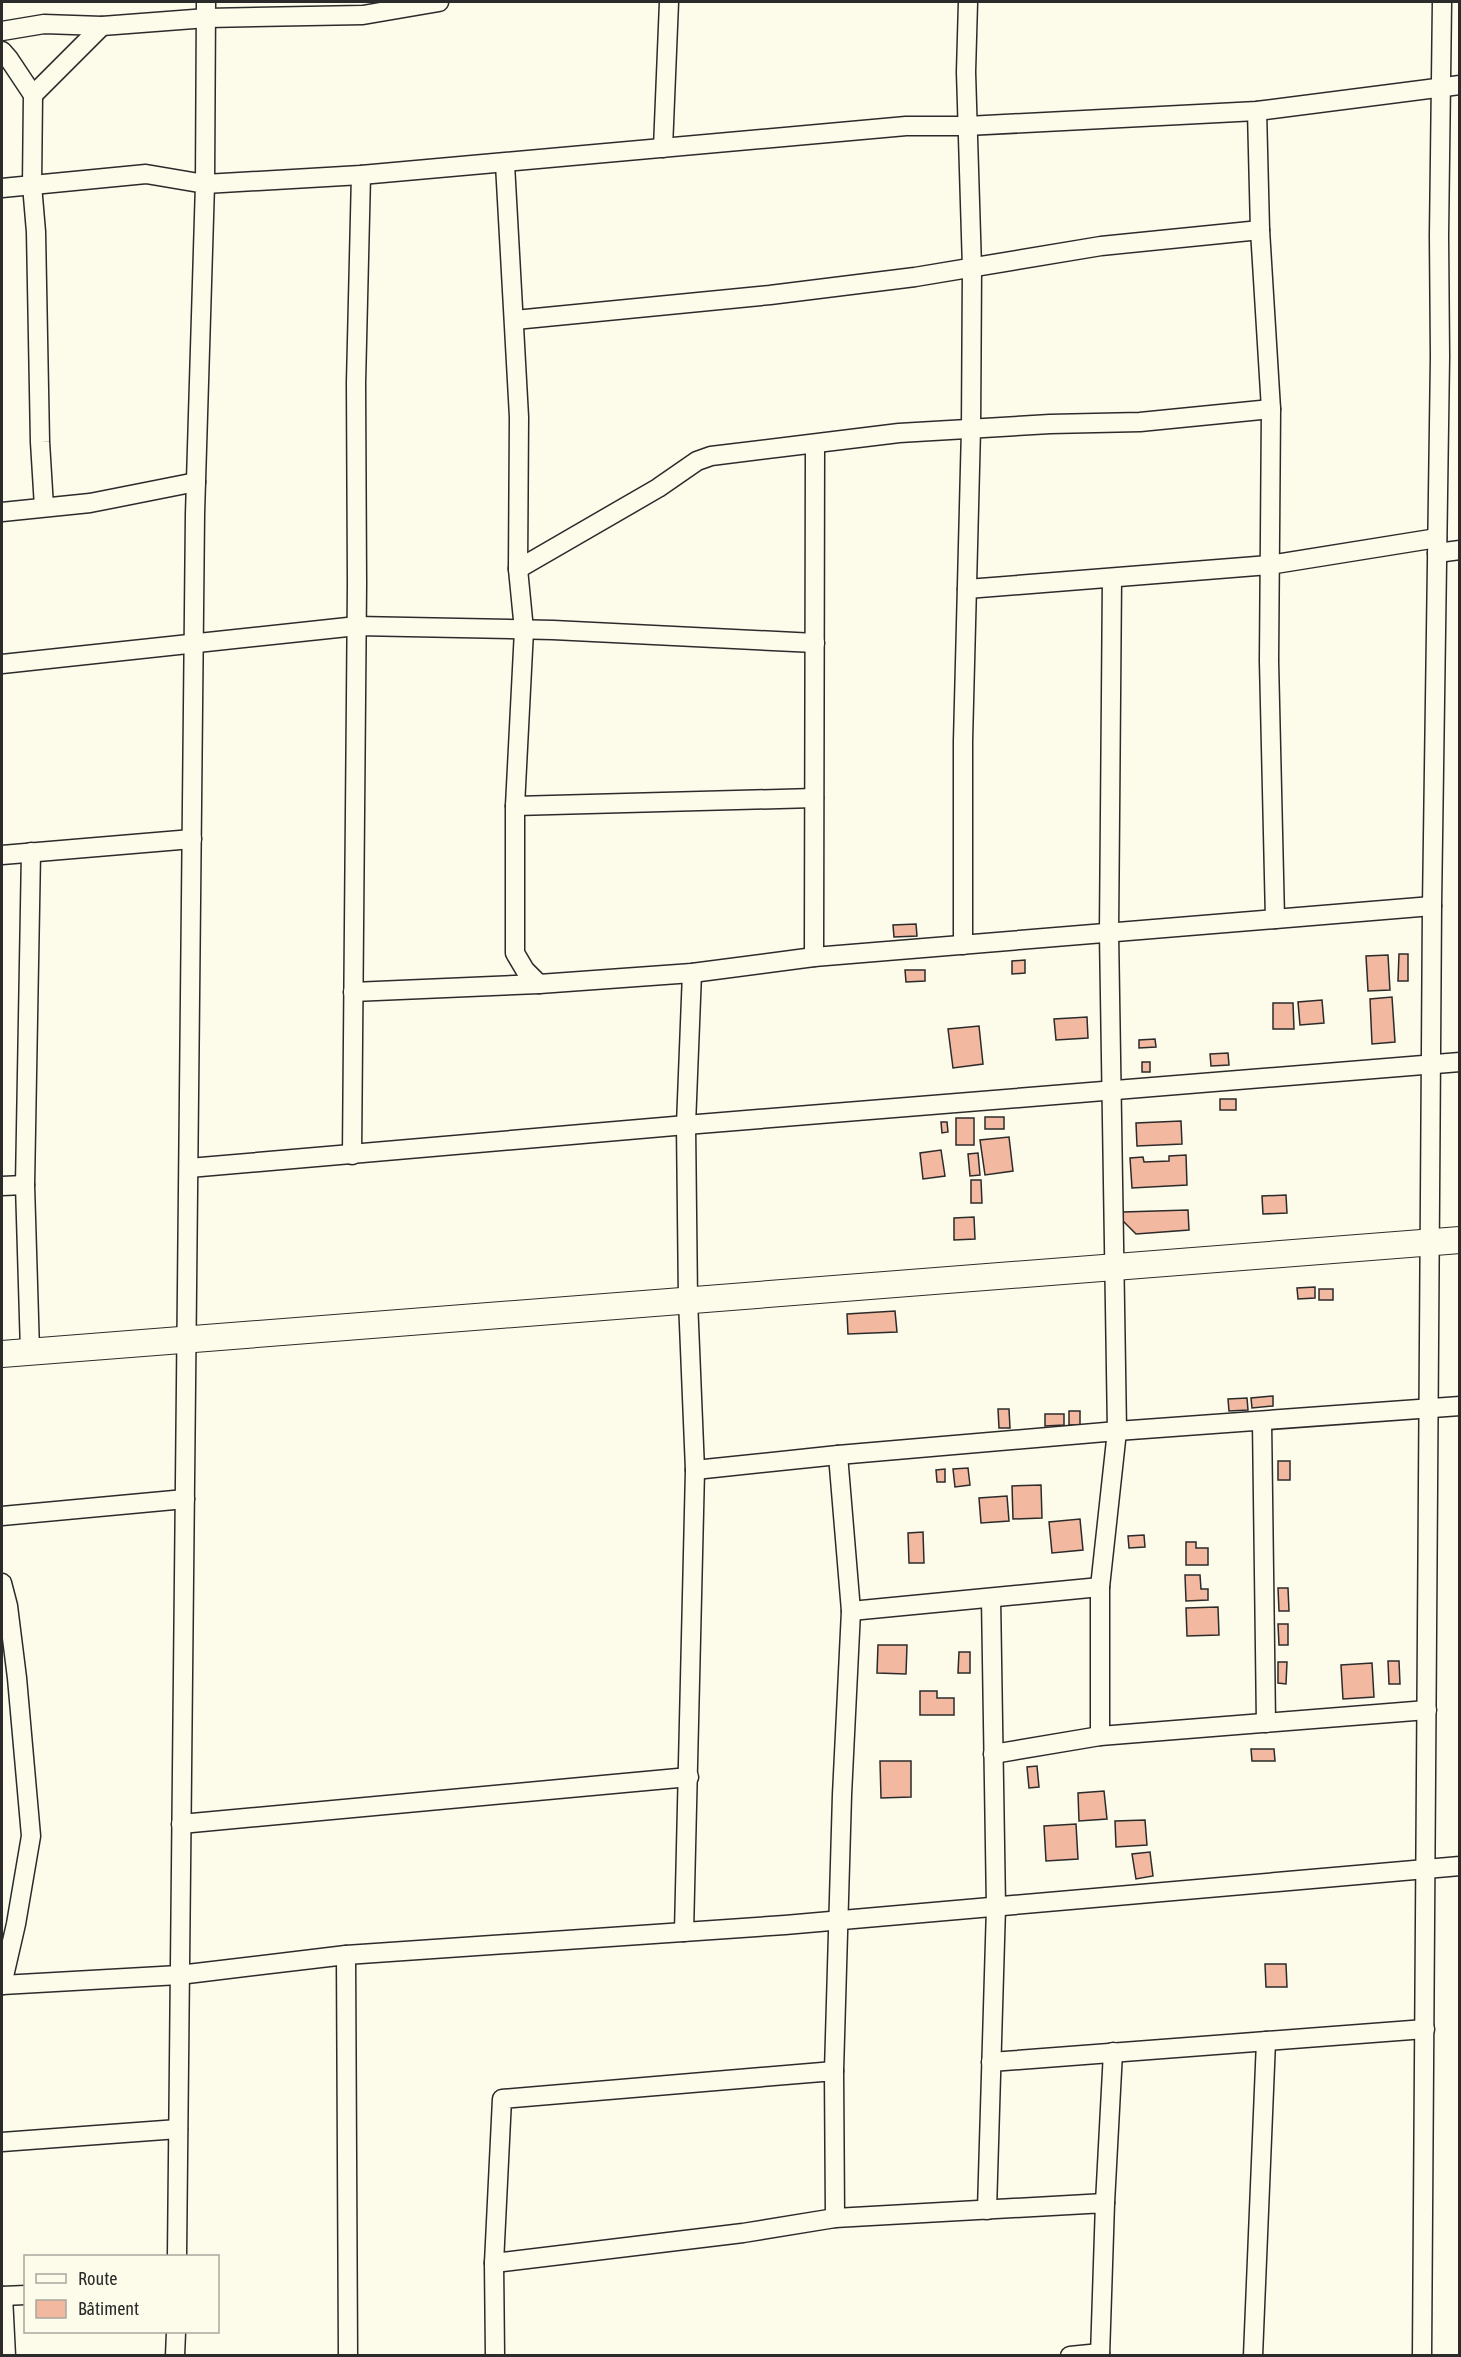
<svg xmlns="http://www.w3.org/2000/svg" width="1461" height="2357" font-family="'Asap Condensed',sans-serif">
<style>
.building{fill:#f2b8a0;stroke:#2b2b2b;stroke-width:1.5}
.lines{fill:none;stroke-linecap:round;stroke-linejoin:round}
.street-casing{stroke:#2b2b2b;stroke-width:21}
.secondary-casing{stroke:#2b2b2b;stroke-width:28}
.street{stroke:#fdfbea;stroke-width:18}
.secondary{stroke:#fdfbea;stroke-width:26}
</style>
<rect width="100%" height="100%" fill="#fdfbea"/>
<!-- building -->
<g class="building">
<path d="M 916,924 L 917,936 L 894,937 L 893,925 Z"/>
<path d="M 1399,954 L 1408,954 L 1408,981 L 1398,981 Z"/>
<path d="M 1388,955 L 1390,990 L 1368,991 L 1366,956 Z"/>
<path d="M 1025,960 L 1025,973 L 1012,974 L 1012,961 Z"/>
<path d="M 905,970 L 925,970 L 925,981 L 906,982 Z"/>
<path d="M 1392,997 L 1395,1042 L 1372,1044 L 1370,999 Z"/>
<path d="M 1322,1000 L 1324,1023 L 1300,1025 L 1298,1002 Z"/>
<path d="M 1273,1003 L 1293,1003 L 1294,1029 L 1273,1029 Z"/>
<path d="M 1087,1017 L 1088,1038 L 1056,1040 L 1054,1019 Z"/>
<path d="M 979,1026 L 983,1064 L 953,1068 L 948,1029 Z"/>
<path d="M 1155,1039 L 1156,1047 L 1139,1048 L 1139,1040 Z"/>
<path d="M 1228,1053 L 1229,1065 L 1211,1066 L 1210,1054 Z"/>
<rect x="1142" y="1062" width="8" height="10"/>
<rect x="1220" y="1099" width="16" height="11"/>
<rect x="985" y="1117" width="19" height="12"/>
<rect x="956" y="1118" width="18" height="27"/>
<path d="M 1181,1121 L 1182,1144 L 1137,1146 L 1136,1123 Z"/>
<path d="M 941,1122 L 947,1122 L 948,1132 L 942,1133 Z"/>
<path d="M 1009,1137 L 1013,1171 L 985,1175 L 980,1140 Z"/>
<path d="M 941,1150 L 945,1176 L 923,1179 L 920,1153 Z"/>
<path d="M 978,1153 L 980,1175 L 970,1176 L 968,1154 Z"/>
<path d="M 1186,1155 L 1187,1185 L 1132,1188 L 1130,1158 L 1143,1157 L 1144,1162 L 1169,1161 L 1169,1156 Z"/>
<path d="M 971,1180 L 981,1180 L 982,1203 L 971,1203 Z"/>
<path d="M 1286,1195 L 1287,1213 L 1263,1214 L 1262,1196 Z"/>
<path d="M 1188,1210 L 1189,1230 L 1136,1234 L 1123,1221 L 1123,1212 Z"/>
<path d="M 974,1217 L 975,1239 L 954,1240 L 954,1218 Z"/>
<path d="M 1315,1287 L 1315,1298 L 1298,1299 L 1297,1288 Z"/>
<rect x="1319" y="1289" width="14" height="11"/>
<path d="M 895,1311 L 897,1332 L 848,1334 L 847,1314 Z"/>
<path d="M 1273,1396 L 1273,1406 L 1252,1408 L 1251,1398 Z"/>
<path d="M 1247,1398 L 1248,1410 L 1229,1411 L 1228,1399 Z"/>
<path d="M 998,1409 L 1009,1409 L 1010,1428 L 999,1428 Z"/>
<rect x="1069" y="1411" width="11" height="14"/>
<path d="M 1045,1414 L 1064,1414 L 1064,1425 L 1045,1426 Z"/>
<rect x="1278" y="1461" width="12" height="19"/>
<path d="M 968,1468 L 970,1485 L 955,1487 L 953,1469 Z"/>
<path d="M 945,1469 L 945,1482 L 937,1482 L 936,1470 Z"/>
<path d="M 1041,1485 L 1042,1518 L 1013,1519 L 1012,1486 Z"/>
<path d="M 1007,1496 L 1009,1521 L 981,1523 L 979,1498 Z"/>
<path d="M 1080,1519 L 1083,1550 L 1052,1553 L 1049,1522 Z"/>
<path d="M 923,1532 L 924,1563 L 909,1563 L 908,1533 Z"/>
<path d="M 1144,1535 L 1145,1547 L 1129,1548 L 1128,1536 Z"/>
<path d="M 1186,1542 L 1196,1542 L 1196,1548 L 1208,1548 L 1208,1565 L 1186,1565 Z"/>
<path d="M 1185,1575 L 1200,1575 L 1201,1589 L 1208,1589 L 1208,1600 L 1186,1601 Z"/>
<path d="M 1278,1588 L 1288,1588 L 1289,1611 L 1279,1611 Z"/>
<path d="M 1218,1607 L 1219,1635 L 1187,1636 L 1186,1608 Z"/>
<path d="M 1278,1624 L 1288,1624 L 1288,1645 L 1279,1645 Z"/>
<path d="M 878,1645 L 907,1645 L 906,1674 L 877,1673 Z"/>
<path d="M 959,1652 L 970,1652 L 970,1673 L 958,1673 Z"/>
<path d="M 1388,1661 L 1399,1661 L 1400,1684 L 1389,1684 Z"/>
<path d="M 1278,1662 L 1287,1662 L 1286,1684 L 1278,1683 Z"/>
<path d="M 1372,1663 L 1374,1697 L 1343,1699 L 1341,1665 Z"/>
<path d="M 920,1691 L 937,1691 L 937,1698 L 954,1698 L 954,1715 L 920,1715 Z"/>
<path d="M 1251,1749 L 1274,1749 L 1275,1761 L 1252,1761 Z"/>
<path d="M 880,1761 L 911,1761 L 911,1797 L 881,1798 Z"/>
<path d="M 1037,1766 L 1039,1787 L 1029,1788 L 1027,1767 Z"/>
<path d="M 1104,1791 L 1107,1819 L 1079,1821 L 1078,1793 Z"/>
<path d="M 1145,1820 L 1147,1845 L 1116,1847 L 1115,1821 Z"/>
<path d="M 1076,1824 L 1078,1859 L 1046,1861 L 1044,1826 Z"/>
<path d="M 1150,1852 L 1153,1876 L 1136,1879 L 1132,1854 Z"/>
<path d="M 1265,1964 L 1286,1964 L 1287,1987 L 1266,1987 Z"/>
</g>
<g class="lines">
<!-- street casing -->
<g class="street-casing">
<g id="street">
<path d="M 2,31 L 44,24 L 102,26 L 207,18 L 363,15 L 439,2"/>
<path d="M 2,51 L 9,59 L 33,95 L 32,185 L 36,232 L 40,442 L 44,507"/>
<path d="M 33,95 L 102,26"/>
<path d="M 1257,111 L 1260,230 L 1271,409 L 1269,661 L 1275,919"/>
<path d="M 663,148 L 669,2"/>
<path d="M 505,164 L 519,417 L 518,569 L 524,630 L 515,806 L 515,953 L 525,970 L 539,984"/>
<path d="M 2,188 L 146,174 L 205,184 L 361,175 L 906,126 L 967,126 L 1257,111 L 1460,85"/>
<path d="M 515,320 L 770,295 L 915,277 L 1101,246 L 1260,230"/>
<path d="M 2,512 L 90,503 L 196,482"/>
<path d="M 1437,553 L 1460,550"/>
<path d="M 518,569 L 658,488 L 697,461 L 711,456 L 899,433 L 1050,424 L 1140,422 L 1271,409"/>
<path d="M 967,589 L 1269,565 L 1437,538"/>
<path d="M 2,664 L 357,626 L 553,630 L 815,643"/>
<path d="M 515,806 L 814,798"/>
<path d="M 2,855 L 192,839"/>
<path d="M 963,945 L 963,741 L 971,429 L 972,268 L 966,72 L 968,2"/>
<path d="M 814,957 L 815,444"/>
<path d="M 353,992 L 539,984 L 692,973 L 814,957 L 1432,906"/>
<path d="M 352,1155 L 357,584 L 356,383 L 361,175"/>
<path d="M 189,1168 L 686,1125 L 1460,1062"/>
<path d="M 2,1186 L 25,1185"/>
<path d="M 30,1351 L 25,1185 L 31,852"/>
<path d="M 1262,1421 L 1266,1723"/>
<path d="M 695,1470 L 838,1455 L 1117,1431 L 1460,1406"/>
<path d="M 2,1516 L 185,1499"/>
<path d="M 2,1583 L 8,1606 L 17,1678 L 31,1836 L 16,1924 L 2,1985"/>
<path d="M 851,1611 L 1100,1587"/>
<path d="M 1100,1736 L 1100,1587 L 1117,1431 L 1109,933 L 1112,578"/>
<path d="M 993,1754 L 1100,1736 L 1427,1710"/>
<path d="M 181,1824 L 689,1777"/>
<path d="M 684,1932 L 695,1470 L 688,1300 L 686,1125 L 692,973"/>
<path d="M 346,1955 L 348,2356"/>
<path d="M 2,1985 L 179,1975 L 346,1955 L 785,1925 L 1460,1866"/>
<path d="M 991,2062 L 1425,2029"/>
<path d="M 834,2071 L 842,1795 L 851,1611 L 838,1455"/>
<path d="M 2,2142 L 178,2129"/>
<path d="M 1105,2203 L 1113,2052"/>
<path d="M 987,2210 L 996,1907 L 991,1598"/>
<path d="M 177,2256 L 195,514 L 205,184 L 206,2"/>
<path d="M 494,2263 L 743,2233 L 835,2218 L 1105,2203 L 1100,2356"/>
<path d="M 2,2296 L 26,2295"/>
<path d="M 3,2296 L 6,2356"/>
<path d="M 175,2356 L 176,2332"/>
<path d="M 495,2356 L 494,2263 L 502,2099 L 834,2071 L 835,2218"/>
<path d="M 1070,2356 L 1100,2353"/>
<path d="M 1253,2356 L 1266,2041"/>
<path d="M 1422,2356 L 1432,906 L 1440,357 L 1439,235 L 1442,2"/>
</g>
</g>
<!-- secondary casing -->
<g class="secondary-casing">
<path id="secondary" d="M 2,1354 L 1460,1240"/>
</g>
<!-- street -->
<use href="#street" class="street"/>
<!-- secondary -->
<use href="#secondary" class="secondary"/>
</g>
<!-- border -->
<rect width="1461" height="2357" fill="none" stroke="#2b2b2b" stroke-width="6"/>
<!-- legend -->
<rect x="24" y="2255" width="195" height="78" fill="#fdfbea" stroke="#a9a89e" stroke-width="1.5"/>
<rect x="36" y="2274" width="30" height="9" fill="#fdfbea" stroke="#a9a89e" stroke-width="1.5"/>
<text x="78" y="2285" font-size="18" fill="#2b2b2b">Route</text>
<rect x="36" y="2300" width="30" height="18" fill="#f2b8a0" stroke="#a9a89e" stroke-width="1.5"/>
<text x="78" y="2315" font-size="18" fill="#2b2b2b">Bâtiment</text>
</svg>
